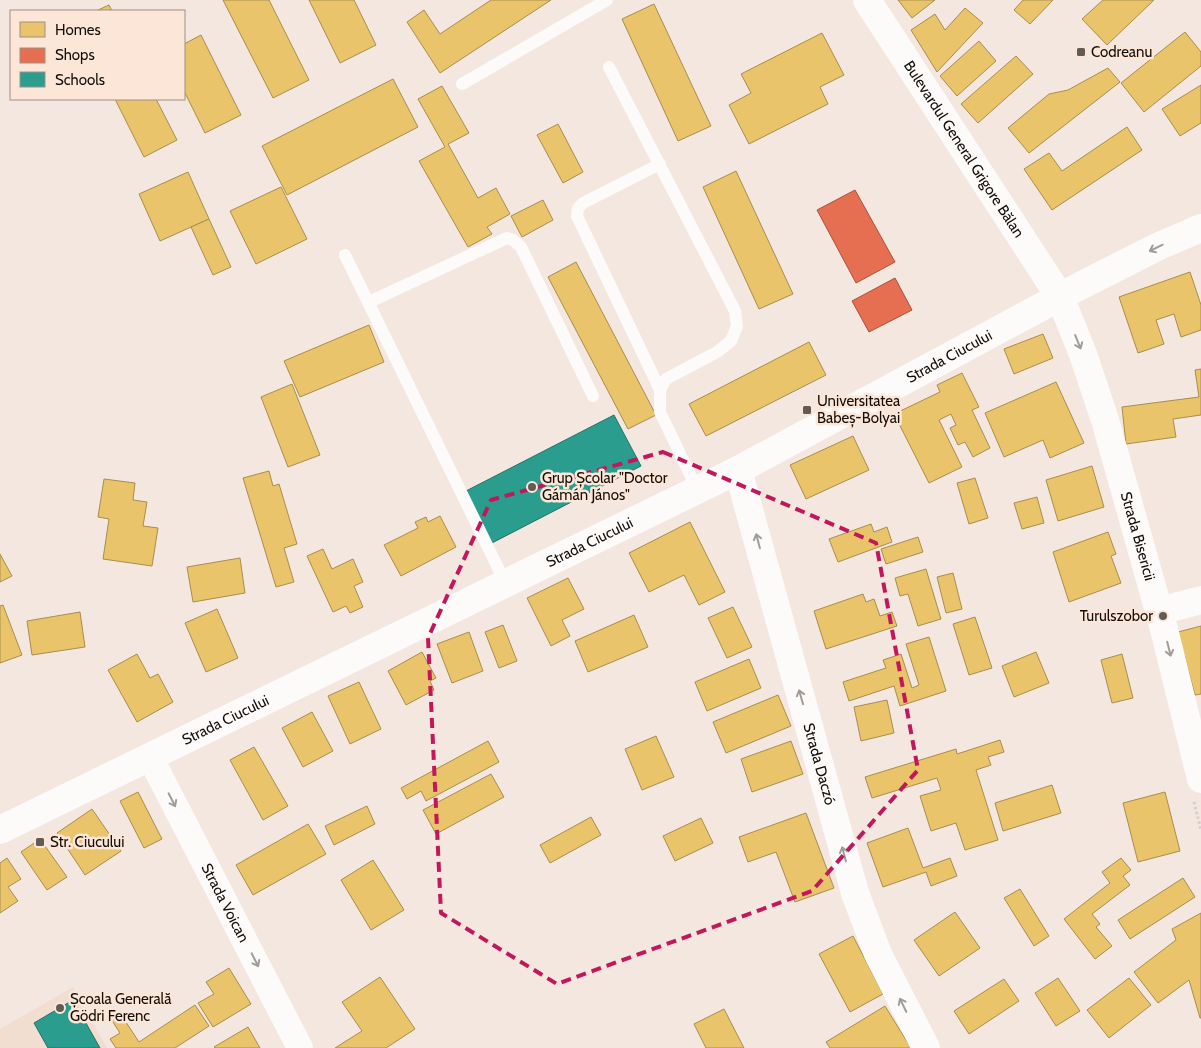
<svg xmlns="http://www.w3.org/2000/svg" width="1201" height="1048" font-family="Cabin,sans-serif">
<style>
.built{fill:#f1ded0}
.homes{fill:#e9c46a;stroke:#a98d4d}
.shops{fill:#e76f51;stroke:#a8523b}
.schools{fill:#2a9d8f;stroke:#237267}
.lines{fill:none;stroke-linecap:round;stroke-linejoin:round}
.path{stroke:#d4d0ce;stroke-width:3;stroke-dasharray:2.5 2.5;stroke-linecap:butt}
.lane{stroke:#fdfbfa;stroke-width:12}
.street{stroke:#fdfbfa;stroke-width:26}
.secondary{stroke:#fdfbfa;stroke-width:28}
.oneway{stroke:#a09c9a}
.marked{fill:none;stroke:#c2185b;stroke-width:4;stroke-dasharray:10 6;stroke-linejoin:round}
.poi-dot{fill:#625a54;stroke:#fbe6d8;stroke-width:2}
.labels{text-anchor:middle;stroke-width:5;stroke-linejoin:round;paint-order:stroke}
.poi-label{font-size:15px;fill:#140e09;stroke:#fbe6d8;text-anchor:start}
.street-label{font-size:15px;fill:#140e09;stroke:#fbe6d8}
</style>
<rect width="100%" height="100%" fill="#f3e7e0"/>
<!-- built -->
<path class="built" d="M 73,987 L 107,1048 L 0,1048 L 0,1029 Z"/>
<!-- homes -->
<g class="homes">
<path d="M 223,0 L 269,0 L 309,80 L 273,98 Z"/>
<path d="M 309,0 L 354,0 L 376,45 L 340,63 Z"/>
<path d="M 491,0 L 551,0 L 440,73 L 407,22 L 424,10 L 440,34 Z"/>
<path d="M 898,0 L 935,0 L 912,18 Z"/>
<path d="M 1023,0 L 1053,0 L 1030,24 L 1014,10 Z"/>
<path d="M 1103,0 L 1154,0 L 1107,45 L 1082,19 Z"/>
<path d="M 654,4 L 711,126 L 678,141 L 622,19 Z"/>
<path d="M 109,5 L 112,11 L 96,11 Z"/>
<path d="M 965,8 L 983,23 L 937,72 L 911,30 L 935,14 L 945,30 Z"/>
<path d="M 1185,32 L 1201,52 L 1201,66 L 1144,112 L 1121,83 Z"/>
<path d="M 822,33 L 844,75 L 820,87 L 828,104 L 749,144 L 729,105 L 751,93 L 741,74 Z"/>
<path d="M 201,35 L 241,115 L 205,133 L 184,91 L 184,44 Z"/>
<path d="M 979,41 L 996,61 L 957,96 L 940,76 Z"/>
<path d="M 1016,56 L 1033,74 L 978,123 L 961,104 Z"/>
<path d="M 1108,68 L 1120,82 L 1029,153 L 1008,128 L 1049,94 L 1068,90 Z"/>
<path d="M 393,79 L 418,127 L 287,195 L 262,146 Z"/>
<path d="M 1201,85 L 1201,123 L 1180,136 L 1162,109 Z"/>
<path d="M 442,86 L 469,133 L 448,144 L 478,198 L 496,188 L 510,214 L 487,227 L 492,234 L 468,247 L 419,161 L 445,147 L 418,99 Z"/>
<path d="M 115,99 L 156,99 L 177,140 L 144,157 Z"/>
<path d="M 558,124 L 583,172 L 563,183 L 537,135 Z"/>
<path d="M 1127,127 L 1142,150 L 1052,210 L 1024,169 L 1049,153 L 1062,171 Z"/>
<path d="M 736,171 L 793,294 L 759,309 L 703,187 Z"/>
<path d="M 188,172 L 209,219 L 160,241 L 139,194 Z"/>
<path d="M 281,187 L 307,239 L 256,264 L 230,211 Z"/>
<path d="M 543,200 L 553,220 L 522,237 L 511,216 Z"/>
<path d="M 209,219 L 231,267 L 213,275 L 191,227 Z"/>
<path d="M 576,262 L 656,415 L 628,429 L 548,277 Z"/>
<path d="M 1190,272 L 1201,305 L 1201,330 L 1181,337 L 1174,314 L 1156,320 L 1164,344 L 1138,353 L 1119,297 Z"/>
<path d="M 369,325 L 384,362 L 300,397 L 284,361 Z"/>
<path d="M 1043,334 L 1053,358 L 1014,374 L 1004,349 Z"/>
<path d="M 809,342 L 826,375 L 706,436 L 689,404 Z"/>
<path d="M 1201,369 L 1201,415 L 1173,419 L 1176,437 L 1126,444 L 1122,407 L 1199,397 L 1195,370 Z"/>
<path d="M 962,373 L 979,407 L 972,410 L 990,448 L 973,457 L 965,442 L 958,445 L 950,428 L 956,425 L 951,414 L 939,420 L 962,467 L 929,483 L 894,414 L 940,392 L 937,385 Z"/>
<path d="M 1056,382 L 1084,443 L 1050,458 L 1043,440 L 1004,457 L 985,413 Z"/>
<path d="M 292,384 L 320,455 L 288,467 L 261,397 Z"/>
<path d="M 853,436 L 869,470 L 806,499 L 790,465 Z"/>
<path d="M 1092,466 L 1104,507 L 1058,521 L 1046,480 Z"/>
<path d="M 269,471 L 273,486 L 279,484 L 297,544 L 284,548 L 294,582 L 276,587 L 243,478 Z"/>
<path d="M 975,478 L 988,518 L 969,524 L 957,483 Z"/>
<path d="M 104,479 L 135,483 L 133,500 L 147,502 L 143,526 L 158,528 L 152,566 L 103,559 L 109,519 L 98,517 Z"/>
<path d="M 1037,497 L 1044,523 L 1022,529 L 1014,503 Z"/>
<path d="M 440,516 L 456,547 L 401,576 L 384,545 L 418,528 L 415,522 L 426,517 L 428,522 Z"/>
<path d="M 690,522 L 725,592 L 699,605 L 684,575 L 649,592 L 629,553 Z"/>
<path d="M 871,524 L 874,532 L 887,527 L 892,542 L 838,562 L 829,539 Z"/>
<path d="M 1108,532 L 1116,554 L 1111,556 L 1121,583 L 1069,602 L 1053,552 Z"/>
<path d="M 918,537 L 923,552 L 886,564 L 881,549 Z"/>
<path d="M 323,549 L 332,569 L 353,559 L 363,582 L 354,586 L 363,607 L 350,613 L 346,606 L 333,612 L 307,556 Z"/>
<path d="M 0,554 L 12,576 L 0,582 Z"/>
<path d="M 240,558 L 245,593 L 193,602 L 187,567 Z"/>
<path d="M 926,569 L 941,619 L 918,626 L 908,594 L 900,596 L 895,578 Z"/>
<path d="M 953,573 L 962,609 L 946,613 L 937,577 Z"/>
<path d="M 568,578 L 584,609 L 562,620 L 570,636 L 551,646 L 527,598 Z"/>
<path d="M 863,594 L 866,602 L 874,599 L 880,616 L 892,612 L 897,626 L 826,649 L 814,611 Z"/>
<path d="M 3,605 L 22,655 L 0,663 L 0,606 Z"/>
<path d="M 733,607 L 752,647 L 727,658 L 708,618 Z"/>
<path d="M 217,609 L 238,658 L 206,672 L 185,623 Z"/>
<path d="M 80,612 L 85,647 L 32,655 L 27,621 Z"/>
<path d="M 634,615 L 648,647 L 588,672 L 575,641 Z"/>
<path d="M 975,617 L 992,668 L 969,675 L 953,624 Z"/>
<path d="M 503,625 L 517,661 L 499,668 L 485,632 Z"/>
<path d="M 1201,626 L 1201,694 L 1195,695 L 1178,632 Z"/>
<path d="M 469,632 L 483,671 L 452,683 L 437,644 Z"/>
<path d="M 929,637 L 946,691 L 900,706 L 894,686 L 849,701 L 843,682 L 886,668 L 883,660 L 901,654 L 912,688 L 919,685 L 906,644 Z"/>
<path d="M 422,652 L 436,678 L 430,681 L 434,690 L 406,705 L 388,671 Z"/>
<path d="M 1036,652 L 1049,683 L 1014,697 L 1002,666 Z"/>
<path d="M 137,654 L 150,678 L 158,674 L 173,702 L 137,722 L 108,670 Z"/>
<path d="M 1122,654 L 1133,698 L 1112,703 L 1101,660 Z"/>
<path d="M 749,659 L 761,688 L 707,711 L 695,682 Z"/>
<path d="M 359,682 L 381,729 L 350,744 L 328,696 Z"/>
<path d="M 778,695 L 791,726 L 726,753 L 713,722 Z"/>
<path d="M 887,700 L 894,733 L 861,741 L 854,707 Z"/>
<path d="M 312,712 L 333,751 L 303,767 L 282,728 Z"/>
<path d="M 656,736 L 674,777 L 642,790 L 625,749 Z"/>
<path d="M 1000,740 L 1004,752 L 988,757 L 991,765 L 976,770 L 998,840 L 965,850 L 956,823 L 931,831 L 920,796 L 941,790 L 937,778 L 872,798 L 865,777 L 956,749 L 957,754 Z"/>
<path d="M 488,741 L 499,762 L 426,801 L 421,791 L 407,799 L 401,788 Z"/>
<path d="M 791,741 L 803,774 L 752,792 L 741,759 Z"/>
<path d="M 254,747 L 288,806 L 263,820 L 230,760 Z"/>
<path d="M 491,774 L 504,797 L 436,834 L 423,810 Z"/>
<path d="M 1052,785 L 1061,813 L 1003,831 L 995,803 Z"/>
<path d="M 138,792 L 162,839 L 144,848 L 120,801 Z"/>
<path d="M 1165,792 L 1180,851 L 1138,862 L 1123,803 Z"/>
<path d="M 367,806 L 375,824 L 334,845 L 325,826 Z"/>
<path d="M 92,809 L 121,851 L 85,875 L 57,833 Z"/>
<path d="M 806,813 L 834,888 L 795,902 L 776,852 L 748,862 L 739,837 Z"/>
<path d="M 591,817 L 601,835 L 550,863 L 540,845 Z"/>
<path d="M 701,818 L 713,843 L 675,861 L 663,836 Z"/>
<path d="M 308,824 L 326,854 L 253,895 L 236,865 Z"/>
<path d="M 908,828 L 923,868 L 950,858 L 957,876 L 931,886 L 926,872 L 883,887 L 867,843 Z"/>
<path d="M 40,839 L 67,877 L 47,890 L 21,852 Z"/>
<path d="M 7,858 L 21,879 L 8,887 L 18,901 L 0,913 L 0,863 Z"/>
<path d="M 1121,858 L 1131,870 L 1123,876 L 1130,885 L 1092,914 L 1100,924 L 1096,927 L 1112,946 L 1095,959 L 1064,919 L 1110,883 L 1102,872 Z"/>
<path d="M 373,860 L 404,910 L 371,930 L 341,880 Z"/>
<path d="M 1183,878 L 1195,897 L 1130,939 L 1118,920 Z"/>
<path d="M 1020,889 L 1049,936 L 1034,946 L 1004,898 Z"/>
<path d="M 955,912 L 980,948 L 939,976 L 914,940 Z"/>
<path d="M 1201,913 L 1201,1018 L 1200,1018 L 1189,980 L 1158,1003 L 1134,972 L 1176,940 L 1172,929 Z"/>
<path d="M 853,936 L 883,994 L 850,1012 L 819,954 Z"/>
<path d="M 229,968 L 251,1004 L 213,1027 L 198,1003 L 214,994 L 206,982 Z"/>
<path d="M 380,977 L 415,1029 L 386,1048 L 335,1048 L 362,1031 L 342,1002 Z"/>
<path d="M 1058,978 L 1080,1011 L 1056,1026 L 1035,993 Z"/>
<path d="M 1129,978 L 1151,1005 L 1109,1038 L 1087,1010 Z"/>
<path d="M 1004,979 L 1019,1001 L 969,1034 L 954,1011 Z"/>
<path d="M 195,1005 L 209,1026 L 175,1048 L 116,1048 L 110,1039 L 120,1033 L 111,1019 L 120,1013 L 139,1042 Z"/>
<path d="M 885,1006 L 911,1048 L 830,1048 L 826,1042 Z"/>
<path d="M 724,1009 L 744,1048 L 706,1048 L 694,1024 Z"/>
<path d="M 248,1027 L 260,1048 L 215,1048 L 214,1047 Z"/>
</g>
<!-- shops -->
<g class="shops">
<path d="M 855,190 L 895,262 L 856,283 L 817,210 Z"/>
<path d="M 895,278 L 912,310 L 869,332 L 852,301 Z"/>
</g>
<!-- schools -->
<g class="schools">
<path d="M 614,415 L 641,466 L 490,544 L 464,492 Z"/>
<path d="M 73,1000 L 100,1048 L 48,1048 L 34,1023 Z"/>
</g>
<g class="lines">
<!-- path -->
<path class="path" d="M 1194,802 L 1201,830"/>
<!-- lane -->
<g class="lane">
<path d="M 609,67 L 735,311 L 737,326 L 731,341 L 717,352 L 666,379 L 660,390 L 660,412 L 697,489"/>
<path d="M 462,84 L 607,0"/>
<path d="M 345,255 L 506,584"/>
<path d="M 369,302 L 507,238 L 513,240 L 521,247 L 593,396"/>
<path d="M 660,390 L 577,216 L 578,208 L 583,203 L 660,164"/>
</g>
<!-- street -->
<path class="street" id="s1" d="M 150,757 L 300,1048"/>
<!-- secondary -->
<g class="secondary">
<path id="s2" d="M 867,0 L 1060,297 L 1083,354 L 1105,420 L 1164,629 L 1201,779"/>
<path id="s3" d="M 738,470 L 855,893 L 878,954 L 926,1048"/>
<path d="M 1159,611 L 1201,600"/>
<path id="s4" d="M 0,830 L 738,470 L 1082,285 L 1159,246 L 1201,228"/>
</g>
</g>
<!-- one-way arrows -->
<defs><path id="oneway-shaft" d="M-6 0H5M1.5-3L5.5 0L1.5 3" fill="none" stroke-width="1.6" stroke-linecap="round" stroke-linejoin="round" transform="scale(1.25)"/></defs>
<g class="oneway">
<use href="#oneway-shaft" transform="translate(1156 248) rotate(154)"/>
<use href="#oneway-shaft" transform="translate(1078 342) rotate(68)"/>
<use href="#oneway-shaft" transform="translate(758 541) rotate(-105)"/>
<use href="#oneway-shaft" transform="translate(1169 649) rotate(76)"/>
<use href="#oneway-shaft" transform="translate(801 697) rotate(-106)"/>
<use href="#oneway-shaft" transform="translate(172 800) rotate(63)"/>
<use href="#oneway-shaft" transform="translate(844 854) rotate(-105)"/>
<use href="#oneway-shaft" transform="translate(255 960) rotate(63)"/>
<use href="#oneway-shaft" transform="translate(903 1005) rotate(-116)"/>
</g>
<!-- marked area -->
<path class="marked" d="M 663,452 L 876,543 L 918,770 L 812,891 L 557,984 L 441,913 L 428,638 L 491,500 Z"/>
<!-- markers -->
<g class="poi-dot">
<rect x="1076" y="47" width="10" height="10" rx="2.5"/>
<rect x="802" y="405" width="10" height="10" rx="2.5"/>
<circle cx="532" cy="487" r="5"/>
<circle cx="1163" cy="616" r="5"/>
<rect x="35" y="837" width="10" height="10" rx="2.5"/>
<circle cx="60" cy="1008" r="5"/>
</g>
<g class="labels">
<!-- poi labels -->
<g class="poi-label">
<text x="1091" y="57">Codreanu</text>
<text x="817" y="406">Universitatea<tspan x="817" dy="17">Babeș-Bolyai</tspan></text>
<text x="542" y="483">Grup Școlar "Doctor<tspan x="542" dy="17">Gámán János"</tspan></text>
<text x="1153" y="621" text-anchor="end">Turulszobor</text>
<text x="50" y="847">Str. Ciucului</text>
<text x="70" y="1004">Școala Generală<tspan x="70" dy="17">Gödri Ferenc</tspan></text>
</g>
<!-- street labels -->
<g class="street-label">
<text dy="5" stroke="none"><textPath href="#s2" startOffset="178">Bulevardul General Grigore Bălan</textPath></text>
<text dy="5" stroke="none"><textPath href="#s4" startOffset="1061">Strada Ciucului</textPath></text>
<text dy="5" stroke="none"><textPath href="#s2" startOffset="606">Strada Bisericii</textPath></text>
<text dy="5" stroke="none"><textPath href="#s4" startOffset="656">Strada Ciucului</textPath></text>
<text dy="5" stroke="none"><textPath href="#s4" startOffset="251">Strada Ciucului</textPath></text>
<text dy="5" stroke="none"><textPath href="#s3" startOffset="305">Strada Daczó</textPath></text>
<text dy="5" stroke="none"><textPath href="#s1" startOffset="164">Strada Voican</textPath></text>
</g>
</g>
<!-- legend -->
<rect x="10" y="10" width="175" height="90" fill="#fbe6d8" stroke="#9f9085"/>
<rect x="20" y="22" width="25" height="15" fill="#e9c46a" stroke="#9f9085"/>
<text x="55" y="35" font-size="15" fill="#140e09">Homes</text>
<rect x="20" y="48" width="25" height="15" fill="#e76f51" stroke="#9f9085"/>
<text x="55" y="60" font-size="15" fill="#140e09">Shops</text>
<rect x="20" y="72" width="25" height="15" fill="#2a9d8f" stroke="#9f9085"/>
<text x="55" y="85" font-size="15" fill="#140e09">Schools</text>
</svg>
